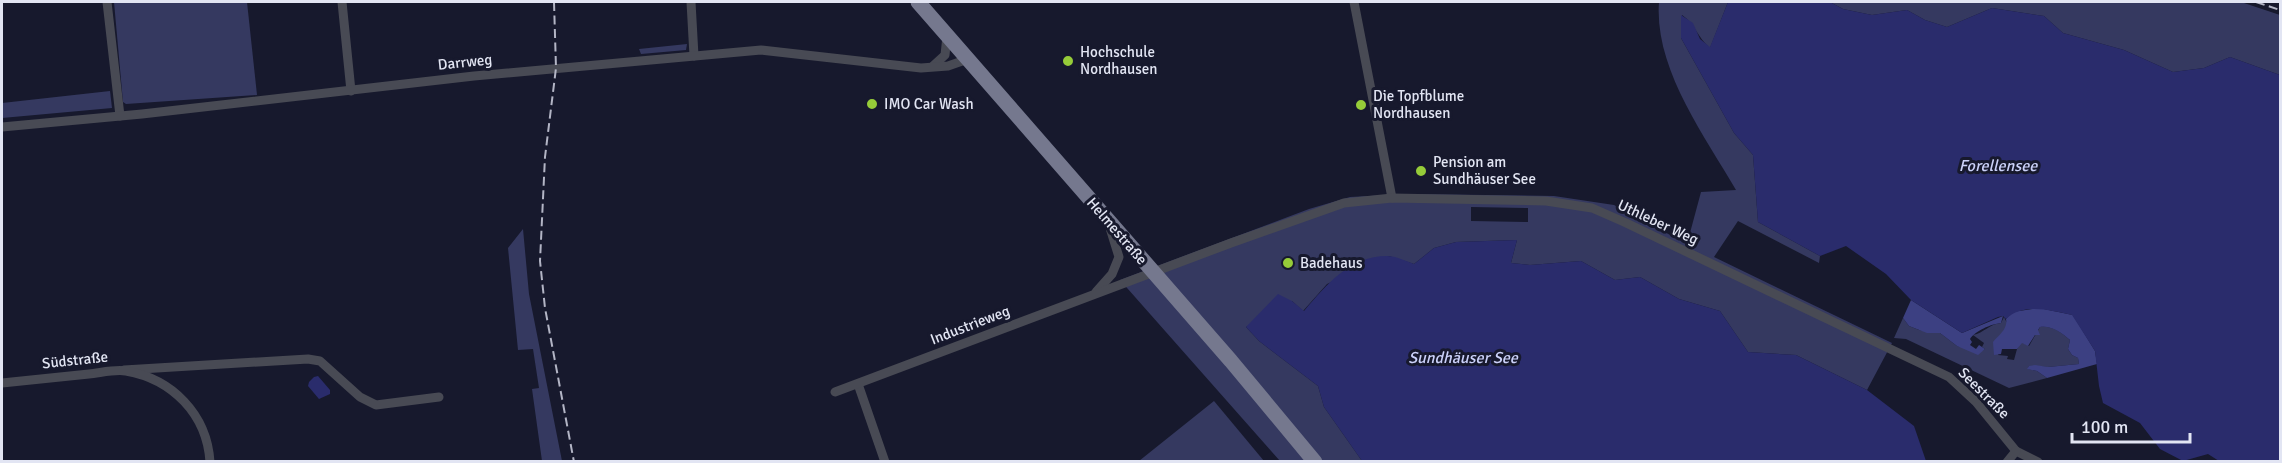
<svg xmlns="http://www.w3.org/2000/svg" width="2282" height="463" font-family="Signika,sans-serif">
<style>
.green{fill:#353960;fill-rule:evenodd}
.forest{fill:#3c4082}
.water{fill:#2a2c6c}
.lines{fill:none;stroke-linecap:round;stroke-linejoin:round}
.street{stroke:#484a54;stroke-width:9}
.primary{stroke:#75788e;stroke-width:15}
.rail{stroke:#b3b5c5;stroke-width:2;stroke-dasharray:9 4.5;stroke-linecap:butt}
.poi-dot{fill:#96cc39;stroke:#17192d;stroke-width:2}
.labels{text-anchor:middle;stroke-width:6;stroke-linejoin:round;paint-order:stroke}
.poi-label{font-size:15px;fill:#e2e5f3;stroke:#17192d;text-anchor:start}
.street-label{font-size:15px;fill:#e2e5f3;stroke:#17192d}
.water-label{font-size:16px;font-style:italic;fill:#cbd1f9;stroke:#17192d}
</style>
<rect width="100%" height="100%" fill="#17192d"/>
<!-- green -->
<g class="green">
<path d="M 114,2 L 247,2 L 257,95 L 126,104 L 123,102 Z"/>
<path d="M 1659,2 L 1728,2 L 1710,48 C 1698,38 1695,24 1682,15 L 1681,38 L 1734,133 L 1753,155 L 1758,222 L 1820,256 L 1819,263 L 1738,221 L 1714,257 L 1892,343 L 1867,390 L 1796,355 L 1748,352 L 1720,311 L 1679,299 L 1640,277 L 1615,280 L 1581,261 L 1530,265 L 1511,263 L 1517,240 L 1456,242 L 1434,248 L 1414,264 L 1389,256 L 1327,284 L 1303,311 L 1292,301 L 1246,327 L 1259,341 L 1318,386 L 1324,407 L 1362,461 L 1280,461 L 1120,280 L 1309,209 L 1350,197 L 1408,194 L 1554,196 L 1614,205 L 1687,244 L 1701,192 L 1736,190 C 1704,135 1654,68 1659,2 ZM 1471,207 L 1528,208 L 1528,222 L 1471,221 Z"/>
<path d="M 1830,2 L 2241,2 L 2280,15 L 2280,75 L 2230,57 L 2204,68 L 2173,72 L 2124,50 L 2063,33 L 2044,16 L 1992,8 L 1947,27 L 1925,20 L 1907,10 L 1872,15 L 1843,9 Z"/>
<path d="M 687,44 L 686,50 L 641,54 L 639,49 Z"/>
<path d="M 110,91 L 112,108 L 2,118 L 2,103 Z"/>
<path d="M 523,229 L 529,294 L 562,461 L 542,461 L 532,389 L 539,388 L 533,349 L 518,350 L 508,248 Z"/>
<path d="M 2004,317 L 2007,323 L 1998,355 L 2008,356 L 2007,359 L 2014,360 L 2017,349 L 2021,342 L 2029,346 L 2040,327 C 2052,325 2062,333 2070,340 L 2068,349 L 2072,355 L 2078,358 L 2079,364 L 2048,367 L 2029,366 L 2028,369 L 2037,371 L 2047,378 L 2009,388 L 1906,339 L 1894,338 L 1903,318 L 1909,326 L 1919,330 L 1940,333 L 1957,346 L 1982,351 L 1985,349 L 1982,347 L 1984,343 L 1973,335 C 1984,333 1989,324 2001,323 Z"/>
<path d="M 1214,401 L 1264,461 L 1139,461 Z"/>
</g>
<!-- forest -->
<g class="forest">
<path d="M 1911,300 L 1962,333 L 2003,316 L 2001,323 C 1991,324 1975,331 1970,339 L 1972,342 L 1970,345 L 1976,349 L 1979,345 L 1985,349 L 1978,355 L 1957,346 L 1940,333 L 1927,333 L 1909,326 L 1903,318 Z"/>
<path d="M 2039,308 L 2073,315 L 2095,351 L 2097,364 L 2047,378 L 2037,371 L 2027,369 L 2029,366 L 2035,365 L 2048,367 L 2079,364 L 2078,358 L 2072,355 L 2068,349 L 2070,340 C 2062,333 2051,325 2040,327 L 2038,330 L 2040,335 L 2035,335 L 2028,346 L 2022,343 L 2017,349 L 2002,349 L 2001,354 L 1994,355 L 1993,342 C 1999,335 2008,329 2006,319 L 2012,312 Z"/>
</g>
<!-- water -->
<g class="water">
<path d="M 1728,2 L 1830,2 L 1843,9 L 1872,15 L 1907,10 L 1925,20 L 1947,27 L 1992,8 L 2044,16 L 2063,33 L 2124,50 L 2173,72 L 2204,68 L 2230,57 L 2280,75 L 2280,461 L 2219,461 L 2208,454 L 2183,461 L 2160,449 L 2140,423 L 2103,403 L 2099,386 L 2095,351 L 2072,315 C 2052,311 2023,302 2006,319 L 2003,316 L 1998,317 L 1962,333 L 1911,300 L 1886,274 L 1846,246 L 1820,256 L 1758,222 L 1753,155 L 1734,133 L 1681,38 L 1681,15 L 1693,23 L 1700,39 L 1710,47 Z"/>
<path d="M 1517,240 L 1511,263 L 1530,265 L 1581,261 L 1615,280 L 1640,277 L 1679,299 L 1720,311 L 1748,352 L 1796,355 L 1867,390 L 1914,426 L 1926,461 L 1362,461 L 1324,407 L 1318,386 L 1259,341 L 1246,327 L 1278,294 L 1292,301 L 1304,311 C 1326,285 1350,256 1387,256 C 1396,256 1406,261 1414,264 L 1434,248 L 1456,242 Z"/>
<path d="M 318,376 L 330,390 L 330,394 L 319,399 L 308,386 L 309,382 L 314,377 Z"/>
</g>
<g class="lines">
<!-- street -->
<g class="street">
<path d="M 107,2 L 120,116"/>
<path d="M 342,2 L 351,91"/>
<path d="M 691,2 L 694,56"/>
<path d="M 1354,2 L 1392,198"/>
<path d="M 933,66 L 945,55 L 947,36"/>
<path d="M 2,127 L 142,114 L 474,76 L 761,50 L 921,68 L 948,66 L 968,59"/>
<path d="M 1096,292 L 1112,274 L 1119,257 L 1110,228"/>
<path d="M 124,370 L 308,359 L 320,361 L 360,397 L 376,405 L 439,397"/>
<path d="M 2,383 C 31,380 60,377 89,374 C 100,373 115,369 126,371 C 172,379 207,414 210,462"/>
<path d="M 858,384 L 885,462"/>
<path d="M 835,392 L 1231,243 L 1344,203 L 1392,198 L 1546,201 L 1592,208 L 1624,222 L 1949,377 L 1976,402 L 2016,451 L 2038,462"/>
<path d="M 2007,462 L 2016,451"/>
</g>
<!-- primary -->
<path class="primary" d="M 918,2 L 1231,361 L 1315,462"/>
<!-- rail -->
<g class="rail">
<path d="M 554,2 L 556,68 L 545,157 L 540,261 L 545,308 L 574,462"/>
<path d="M 2256,2 L 2280,10"/>
</g>
</g>
<!-- markers -->
<g class="poi-dot">
<circle cx="1068" cy="61" r="6"/>
<circle cx="872" cy="104" r="6"/>
<circle cx="1361" cy="105" r="6"/>
<circle cx="1421" cy="171" r="6"/>
<circle cx="1288" cy="263" r="6"/>
</g>
<g class="labels">
<!-- poi labels -->
<g class="poi-label">
<text x="1080" y="57">Hochschule<tspan x="1080" dy="17">Nordhausen</tspan></text>
<text x="1373" y="101">Die Topfblume<tspan x="1373" dy="17">Nordhausen</tspan></text>
<text x="884" y="109">IMO Car Wash</text>
<text x="1433" y="167">Pension am<tspan x="1433" dy="17">Sundhäuser See</tspan></text>
<text x="1300" y="268">Badehaus</text>
</g>
<!-- street labels -->
<g class="street-label">
<text transform="translate(465 62) rotate(-6)" y="5">Darrweg</text>
<text transform="translate(1658 222) rotate(25)" y="5">Uthleber Weg</text>
<text transform="translate(1117 231) rotate(49)" y="5">Helmestraße</text>
<text transform="translate(970 325) rotate(-21)" y="5">Industrieweg</text>
<text transform="translate(75 360) rotate(-6)" y="5">Südstraße</text>
<text transform="translate(1984 393) rotate(45)" y="5">Seestraße</text>
</g>
<!-- water labels -->
<g class="water-label">
<text x="1998" y="171">Forellensee</text>
<text x="1463" y="363">Sundhäuser See</text>
</g>
</g>
<!-- border -->
<rect width="2282" height="463" fill="none" stroke="#e2e5f3" stroke-width="6"/>
<!-- scale -->
<path d="M2072 433v9h118v-9" fill="none" stroke="#e2e5f3" stroke-width="3"/>
<text x="2081" y="433" font-size="18" fill="#e2e5f3" stroke="#17192d" stroke-width="4.5" paint-order="stroke">100 m</text>
</svg>
